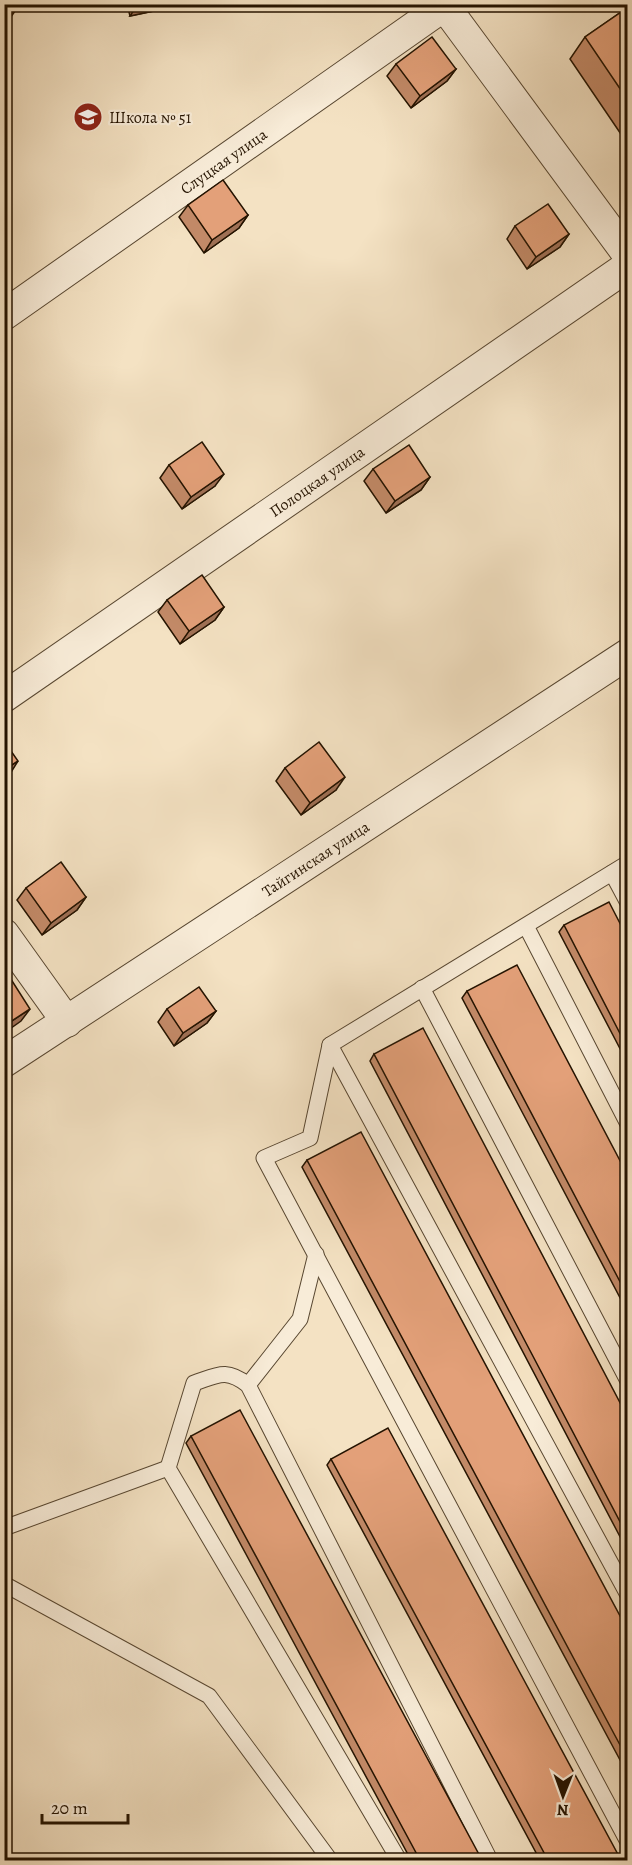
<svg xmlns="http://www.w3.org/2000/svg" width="632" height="1865" font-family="Alegreya,serif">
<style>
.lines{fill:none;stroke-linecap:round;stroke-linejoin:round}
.service-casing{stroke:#584731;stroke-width:17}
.minor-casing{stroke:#584731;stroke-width:32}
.service{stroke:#f8ecd8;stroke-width:15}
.minor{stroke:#f8ecd8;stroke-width:30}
.wall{fill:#c38a68;stroke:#241300;stroke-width:1.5}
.shaded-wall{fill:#9f7055;stroke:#241300;stroke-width:1.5}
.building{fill:#e3a079;stroke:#241300;stroke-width:1.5}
.labels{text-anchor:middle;stroke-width:4.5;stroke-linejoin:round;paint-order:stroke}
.poi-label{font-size:16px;fill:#241300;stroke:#f8ecd8;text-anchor:start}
.street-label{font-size:16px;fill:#241300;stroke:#f8ecd8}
</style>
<rect width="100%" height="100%" fill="#f4e2c3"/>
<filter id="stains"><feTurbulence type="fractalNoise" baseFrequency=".00333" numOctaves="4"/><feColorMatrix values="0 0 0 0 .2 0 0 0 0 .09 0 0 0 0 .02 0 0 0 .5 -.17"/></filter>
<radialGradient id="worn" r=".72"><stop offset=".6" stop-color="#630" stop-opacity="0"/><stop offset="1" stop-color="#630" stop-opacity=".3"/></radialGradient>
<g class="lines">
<!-- service casing -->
<g class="service-casing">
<g id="service">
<path d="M 628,863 L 330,1045 L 310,1138 L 264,1158 L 628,1842"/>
<path d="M 612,873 L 628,903"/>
<path d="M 526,926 L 628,1124"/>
<path d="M 422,988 L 628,1381"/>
<path d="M 330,1045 L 628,1595"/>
<path d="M 248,1385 L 300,1319 L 316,1254"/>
<path d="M 4,1528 L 168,1468"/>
<path d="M 4,1584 L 209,1696 L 330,1860"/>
<path d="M 399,1860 L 168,1468 L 194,1383 C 218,1375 226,1368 248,1385 L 490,1860"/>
</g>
</g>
<!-- minor casing -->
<g class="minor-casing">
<g id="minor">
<path d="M 443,4 L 628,255"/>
<path id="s1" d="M 4,315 L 444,6"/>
<path id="s2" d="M 4,697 L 628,266"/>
<path d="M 4,934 L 67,1022"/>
<path id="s3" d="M 4,1062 L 628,654"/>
</g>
</g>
<!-- service -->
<use href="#service" class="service"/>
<!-- minor -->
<use href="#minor" class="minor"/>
</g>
<!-- wall -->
<g class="wall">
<path d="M 127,4 L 187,4 L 130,16 Z"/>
<path d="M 627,8 L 627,143 L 570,59 L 585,37 Z"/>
<path d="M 396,64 L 456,69 L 447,81 L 411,108 L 387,76 Z"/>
<path d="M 188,205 L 248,215 L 239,228 L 204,253 L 179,217 Z"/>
<path d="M 515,226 L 569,234 L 560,247 L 527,269 L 507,239 Z"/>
<path d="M 169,465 L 215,486 L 182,509 L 160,478 Z"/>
<path d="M 373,469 L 430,477 L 421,490 L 386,513 L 364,481 Z"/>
<path d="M 167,600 L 224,607 L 215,620 L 180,644 L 158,612 Z"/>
<path d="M 285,768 L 336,790 L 301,815 L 276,781 Z"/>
<path d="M 26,888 L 86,897 L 77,910 L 42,935 L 17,900 Z"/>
<path d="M 564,925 L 627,937 L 627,1062 L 559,932 Z"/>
<path d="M 467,991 L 627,1174 L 627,1311 L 462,998 Z"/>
<path d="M 167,1009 L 216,1011 L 207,1023 L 174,1046 L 158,1022 Z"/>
<path d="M 374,1054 L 627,1416 L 627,1550 L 370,1061 Z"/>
<path d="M 307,1160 L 627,1629 L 627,1773 L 302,1167 Z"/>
<path d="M 191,1436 L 482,1860 L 411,1860 L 186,1443 Z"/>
<path d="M 331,1459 L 621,1860 L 540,1860 L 327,1465 Z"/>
</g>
<!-- shaded-wall -->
<g class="shaded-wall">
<path d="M 15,4 L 20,4 L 8,21 L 4,22 L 4,7 Z"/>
<path d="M 138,4 L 187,4 L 130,16 Z"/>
<path d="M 456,69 L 447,81 L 411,108 L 420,96 Z"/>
<path d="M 248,215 L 239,228 L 204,253 L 212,240 Z"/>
<path d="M 569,234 L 560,247 L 527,269 L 536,257 Z"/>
<path d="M 224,474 L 215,486 L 182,509 L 191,497 Z"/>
<path d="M 430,477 L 421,490 L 386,513 L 395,501 Z"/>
<path d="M 224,607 L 215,620 L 180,644 L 189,631 Z"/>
<path d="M 18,761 L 10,774 L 4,777 L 4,770 Z"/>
<path d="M 345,777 L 336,790 L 301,815 L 310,803 Z"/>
<path d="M 86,897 L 77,910 L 42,935 L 51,923 Z"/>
<path d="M 30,1009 L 21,1021 L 4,1033 L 4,1026 Z"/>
<path d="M 216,1011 L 207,1023 L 174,1046 L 183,1033 Z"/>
</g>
<!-- building -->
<g class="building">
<path d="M 4,4 L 15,4 L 4,7 Z"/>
<path d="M 627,8 L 627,99 L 585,37 Z"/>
<path d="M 432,37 L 456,69 L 420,96 L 396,64 Z"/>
<path d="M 223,180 L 248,215 L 212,240 L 188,205 Z"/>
<path d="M 548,204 L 569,234 L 536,257 L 515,226 Z"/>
<path d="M 202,442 L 224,474 L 191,497 L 169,465 Z"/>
<path d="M 409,445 L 430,477 L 395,501 L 373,469 Z"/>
<path d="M 202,575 L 224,607 L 189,631 L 167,600 Z"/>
<path d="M 4,741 L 18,761 L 4,770 Z"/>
<path d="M 319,742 L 345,777 L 310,803 L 285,768 Z"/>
<path d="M 61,862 L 86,897 L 51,923 L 26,888 Z"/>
<path d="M 609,902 L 627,937 L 627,1047 L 564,925 Z"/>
<path d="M 517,965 L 627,1174 L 627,1295 L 467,991 Z"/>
<path d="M 7,973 L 30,1009 L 4,1026 L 4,975 Z"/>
<path d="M 199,987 L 216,1011 L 183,1033 L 167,1009 Z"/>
<path d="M 423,1028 L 627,1416 L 627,1535 L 374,1054 Z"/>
<path d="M 361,1132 L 627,1629 L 627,1758 L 307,1160 Z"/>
<path d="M 240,1410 L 482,1860 L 420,1860 L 191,1436 Z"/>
<path d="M 388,1428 L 621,1860 L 548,1860 L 331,1459 Z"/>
</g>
<!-- icons -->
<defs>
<g id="school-disc" transform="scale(1.5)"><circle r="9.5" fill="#8f2418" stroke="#f8ecd8"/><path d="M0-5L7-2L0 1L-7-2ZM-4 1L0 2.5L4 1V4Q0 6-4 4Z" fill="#fff"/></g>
</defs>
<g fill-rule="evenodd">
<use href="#school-disc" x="88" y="117"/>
</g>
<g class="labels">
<!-- poi labels -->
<g class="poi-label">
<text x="109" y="123">Школа № 51</text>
</g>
<!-- street labels -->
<g class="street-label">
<text dy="6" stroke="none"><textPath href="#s1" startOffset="268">Слуцкая улица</textPath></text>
<text dy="6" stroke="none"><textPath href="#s2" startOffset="380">Полоцкая улица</textPath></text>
<text dy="6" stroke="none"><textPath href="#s3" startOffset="372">Тайгинская улица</textPath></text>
</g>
</g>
<!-- margin -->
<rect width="632" height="1865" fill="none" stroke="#f4e2c3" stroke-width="24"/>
<rect x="6" y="6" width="620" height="1853" fill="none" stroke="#241300" stroke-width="3"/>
<rect x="12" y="12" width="608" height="1841" fill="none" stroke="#241300" stroke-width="1.5"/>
<!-- north arrow -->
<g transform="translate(563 1796) rotate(181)" stroke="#f8ecd8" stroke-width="4.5" paint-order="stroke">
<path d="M0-4.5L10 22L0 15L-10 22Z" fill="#241300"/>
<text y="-9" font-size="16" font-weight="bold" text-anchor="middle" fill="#241300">N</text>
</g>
<!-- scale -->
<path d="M42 1814v9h86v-9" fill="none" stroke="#241300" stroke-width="3"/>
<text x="51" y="1814" font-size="18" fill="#241300" stroke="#f8ecd8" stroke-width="4.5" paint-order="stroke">20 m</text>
<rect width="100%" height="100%" filter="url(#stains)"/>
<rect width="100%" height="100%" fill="url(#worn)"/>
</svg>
